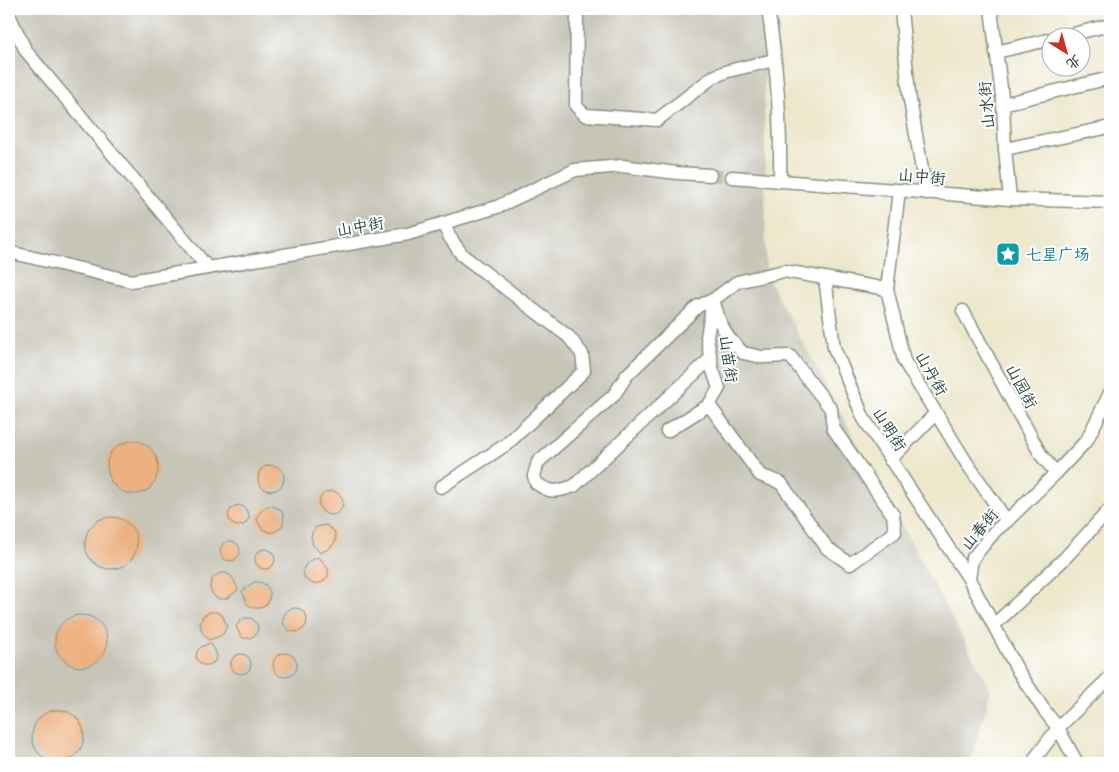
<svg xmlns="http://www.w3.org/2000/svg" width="1119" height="772" font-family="'Architects Daughter','LXGW WenKai TC',sans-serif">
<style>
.industrial{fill:#c7c5b8}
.building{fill:#edb080}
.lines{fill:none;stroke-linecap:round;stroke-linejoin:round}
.minor-tunnel{stroke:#c4c5ae;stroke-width:12;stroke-dasharray:12 6;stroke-linecap:butt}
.minor-casing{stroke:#869280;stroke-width:15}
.minor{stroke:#fff;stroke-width:12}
.labels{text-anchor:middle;stroke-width:4;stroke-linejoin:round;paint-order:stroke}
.street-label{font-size:16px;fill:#1f3d34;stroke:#fff}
.culture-label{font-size:16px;fill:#0d838f;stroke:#fff;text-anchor:start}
</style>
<rect width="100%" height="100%" fill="#fff"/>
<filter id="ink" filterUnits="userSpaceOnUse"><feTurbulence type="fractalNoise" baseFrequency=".02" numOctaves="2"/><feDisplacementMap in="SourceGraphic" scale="10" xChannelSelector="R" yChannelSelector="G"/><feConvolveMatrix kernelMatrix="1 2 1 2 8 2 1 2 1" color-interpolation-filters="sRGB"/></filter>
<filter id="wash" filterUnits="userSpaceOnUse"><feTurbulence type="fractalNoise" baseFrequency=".0096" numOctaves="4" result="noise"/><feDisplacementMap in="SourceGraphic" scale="20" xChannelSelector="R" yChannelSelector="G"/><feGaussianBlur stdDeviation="1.12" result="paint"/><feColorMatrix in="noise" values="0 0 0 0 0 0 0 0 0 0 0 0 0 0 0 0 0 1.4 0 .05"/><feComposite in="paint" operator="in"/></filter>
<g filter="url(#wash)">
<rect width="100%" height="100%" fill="#ede7cc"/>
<!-- industrial -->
<path class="industrial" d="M 9,9 L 759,9 L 764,49 L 766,275 L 991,690 L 970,763 L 9,763 Z"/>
<g id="blocks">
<!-- building -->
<g class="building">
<path d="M 129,441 L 139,441 L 148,446 L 155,454 L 158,463 L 158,471 L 155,481 L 148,490 L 138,494 L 128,494 L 118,489 L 111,482 L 108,473 L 107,462 L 111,452 L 119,445 Z"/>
<circle cx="271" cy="478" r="13"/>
<circle cx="331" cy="503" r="12"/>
<path d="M 239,505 L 245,508 L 250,517 L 244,525 L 237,526 L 234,525 L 230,521 L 228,515 L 231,509 L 233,507 Z"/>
<path d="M 268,506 L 272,506 L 280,509 L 284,516 L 283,524 L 281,528 L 274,532 L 269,532 L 262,529 L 256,518 L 261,511 Z"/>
<circle cx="111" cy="543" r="26"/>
<path d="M 326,525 L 334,531 L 336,538 L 335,542 L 330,548 L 320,553 L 313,545 L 311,537 L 312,533 L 316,527 Z"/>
<circle cx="230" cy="551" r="10"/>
<circle cx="265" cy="559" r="10"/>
<path d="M 319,557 L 328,569 L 328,576 L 323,582 L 315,584 L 311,583 L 305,579 L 303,571 L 304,567 L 309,561 Z"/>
<path d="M 220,573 L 226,573 L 231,576 L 234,580 L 238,590 L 229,597 L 225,599 L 219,599 L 214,596 L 210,589 L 210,585 L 213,578 Z"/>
<path d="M 254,582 L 260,582 L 266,585 L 270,592 L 269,600 L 267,604 L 260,608 L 254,608 L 248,605 L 246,602 L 242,591 Z"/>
<circle cx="295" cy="620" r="12"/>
<path d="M 210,612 L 216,612 L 222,615 L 227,626 L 223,634 L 220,636 L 209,640 L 202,632 L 200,624 L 203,616 Z"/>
<circle cx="81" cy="641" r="26"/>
<path d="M 245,618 L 252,618 L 258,626 L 257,632 L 255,635 L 250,638 L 243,638 L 241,636 L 236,627 L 240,621 Z"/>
<path d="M 210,643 L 215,650 L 217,656 L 216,659 L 214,662 L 209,665 L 202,665 L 200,663 L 196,658 L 197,651 L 201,647 Z"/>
<circle cx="285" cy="665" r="12"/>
<circle cx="241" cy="664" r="10"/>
<circle cx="58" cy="736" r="26"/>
</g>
</g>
</g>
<g filter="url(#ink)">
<use href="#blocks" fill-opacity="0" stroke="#869280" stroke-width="1"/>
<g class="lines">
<!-- minor-tunnel -->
<path class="minor-tunnel" d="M 710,175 L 732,177"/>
<!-- minor casing -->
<g class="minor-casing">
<g id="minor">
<path d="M 577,9 L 576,106 L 585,115 L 657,120 L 713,77 L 728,71 L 774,60"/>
<path d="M 768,9 C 777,65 781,124 780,181"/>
<path d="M 901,9 L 909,94 L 926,193"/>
<path d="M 991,9 L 1003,104 L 1005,149 L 1010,199"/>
<path d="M 9,15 L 26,51 L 208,268"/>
<path d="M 1057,38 L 1110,25"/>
<path d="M 996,52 L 1052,39"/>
<path d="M 1003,104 L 1110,78"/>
<path d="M 1005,149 L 1110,127"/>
<path d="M 732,177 L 1010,199 L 1110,202"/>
<path d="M 899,191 L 887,289 L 904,361 L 966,462 L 1007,521"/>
<path d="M 9,252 L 131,281 L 408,234 L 497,207 L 575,170 L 622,166 L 677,173 L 710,175"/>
<path d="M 825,278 L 834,348 L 864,419 L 969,579"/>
<path d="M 963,311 L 1041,455 L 1056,473"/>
<path d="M 709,405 L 760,475 L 781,483 L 827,548 L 850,564 L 895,532 L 893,515 L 833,428 L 831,409 L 790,356 L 762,357 L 743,353 L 728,337 L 720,322 L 713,300 L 698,306 L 627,375 L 614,395 L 538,462 L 534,476 L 536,483 C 552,494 556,492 574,486 L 711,358"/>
<path d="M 667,431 L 709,405 L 719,388 L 712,368 L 707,337 L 713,300 L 737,282 L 784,271 L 887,289"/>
<path d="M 890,460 L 936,413"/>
<path d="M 441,487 L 507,444 L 584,371 L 582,354 L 569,337 L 462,255 L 449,236 L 444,223"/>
<path d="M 994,625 L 1064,559 L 1110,509"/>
<path d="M 1034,763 L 1036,757 L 1058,728 L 1110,677"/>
<path d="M 1077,763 L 1058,728 L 1044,710 L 1018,671 L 969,579 L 972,559 L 995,531 L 1007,521 L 1056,473 L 1087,440 L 1110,393"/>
</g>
</g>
<!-- minor -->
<use href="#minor" class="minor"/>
</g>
</g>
<!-- icons -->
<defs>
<g id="sight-square" transform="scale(1.25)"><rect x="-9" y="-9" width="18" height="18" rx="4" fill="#0f9aa8" stroke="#fff"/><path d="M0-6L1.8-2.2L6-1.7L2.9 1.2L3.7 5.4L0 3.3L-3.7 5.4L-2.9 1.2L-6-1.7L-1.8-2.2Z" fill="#fff"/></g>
</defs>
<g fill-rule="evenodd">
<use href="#sight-square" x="1008" y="254"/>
</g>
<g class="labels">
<!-- street labels -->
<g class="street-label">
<text transform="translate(986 105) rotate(-95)" y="6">山水街</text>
<text transform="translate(922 176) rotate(5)" y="6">山中街</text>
<text transform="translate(360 226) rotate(-10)" y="6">山中街</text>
<text transform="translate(729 359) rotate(82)" y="6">山苗街</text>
<text transform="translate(932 373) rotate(61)" y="6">山丹街</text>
<text transform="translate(1022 386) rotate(62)" y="6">山园街</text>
<text transform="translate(890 429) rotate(58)" y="6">山明街</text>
<text transform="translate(979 529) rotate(-50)" y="6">山春街</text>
</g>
<!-- culture labels -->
<g class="culture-label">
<text x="1026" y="260">七星广场</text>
</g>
</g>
<!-- margin -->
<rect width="1119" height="772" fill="none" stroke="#fff" stroke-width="30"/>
<!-- north arrow -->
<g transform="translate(1066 52) rotate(143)"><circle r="24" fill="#ffffff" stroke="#a5b1ae"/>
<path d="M0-4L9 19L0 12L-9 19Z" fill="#c8321e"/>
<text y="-8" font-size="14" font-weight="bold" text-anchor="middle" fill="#1f3d34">北</text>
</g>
</svg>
